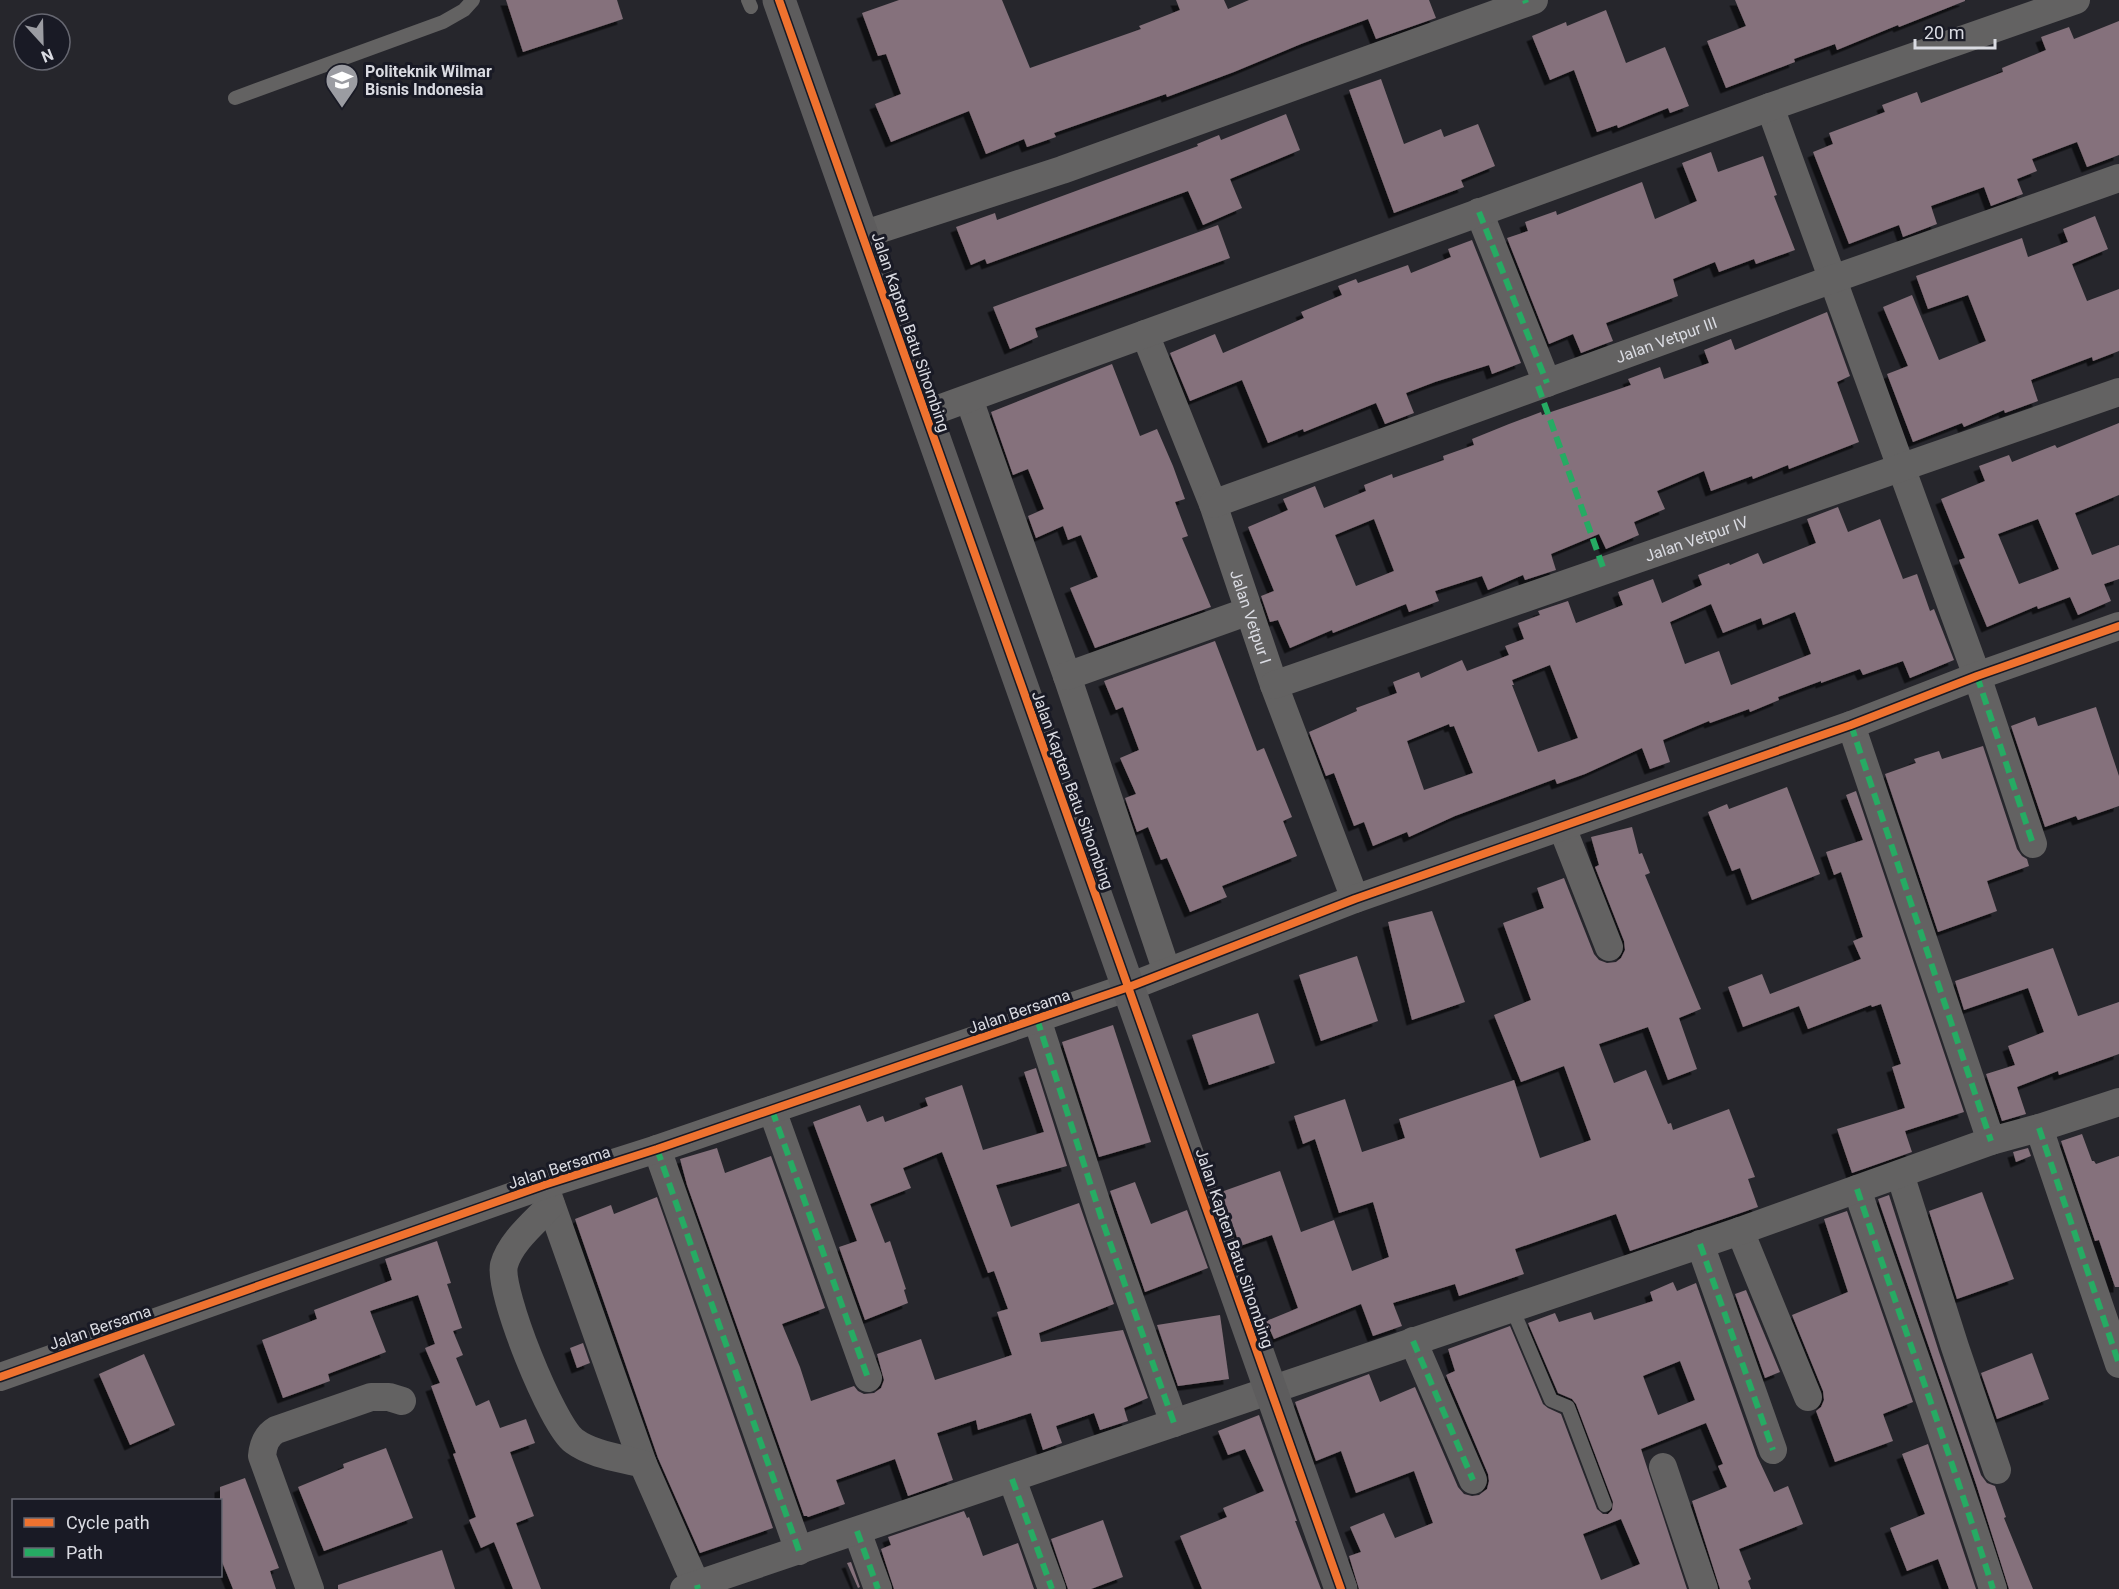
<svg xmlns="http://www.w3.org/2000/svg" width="2119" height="1589" font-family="Roboto,sans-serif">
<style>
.building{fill:#85717b;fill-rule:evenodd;filter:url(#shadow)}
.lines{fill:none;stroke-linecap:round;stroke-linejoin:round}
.lane{stroke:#636262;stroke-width:14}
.street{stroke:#636262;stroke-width:28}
.secondary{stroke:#5d5c5d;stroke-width:33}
.quiet{stroke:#26ab63;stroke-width:6;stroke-dasharray:12 6;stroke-linecap:butt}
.cycleway-casing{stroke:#191a25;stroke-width:11}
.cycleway{stroke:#ef722f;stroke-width:8}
.labels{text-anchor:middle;stroke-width:6;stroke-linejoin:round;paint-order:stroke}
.poi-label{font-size:16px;font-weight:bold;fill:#dadbe2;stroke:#191a25;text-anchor:start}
.street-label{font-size:16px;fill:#dadbe2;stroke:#191a25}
</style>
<defs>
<filter id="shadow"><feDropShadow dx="-5.5" dy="5.5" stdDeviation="0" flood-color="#0009"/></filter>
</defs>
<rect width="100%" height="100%" fill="#26262c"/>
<!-- building -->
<g class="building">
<path d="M 506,0 L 617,0 L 623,19 L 523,52 Z"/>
<path d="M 899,0 L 1002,0 L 1030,68 L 1141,29 L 1139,26 L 1180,10 L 1176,0 L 1224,0 L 1228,9 L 1249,0 L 1429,0 L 1436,18 L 1376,39 L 1368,19 L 1301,44 L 1234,72 L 1167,97 L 1166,94 L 1054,133 L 1056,137 L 1027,147 L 1024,139 L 986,154 L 969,111 L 891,142 L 875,104 L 901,94 L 886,54 L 878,56 L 862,13 Z"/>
<path d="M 1735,0 L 1965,0 L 1965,1 L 1899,27 L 1898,25 L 1837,50 L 1835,44 L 1794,59 L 1795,62 L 1726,88 L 1707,41 L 1746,26 Z"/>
<path d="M 1606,10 L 1626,63 L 1665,47 L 1689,106 L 1670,113 L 1668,108 L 1618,128 L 1617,125 L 1597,132 L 1574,70 L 1550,80 L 1532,36 L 1566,22 L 1567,26 Z"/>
<path d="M 2119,21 L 2119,155 L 2087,167 L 2077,142 L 2032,159 L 2037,171 L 2017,179 L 2023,194 L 1991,206 L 1984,187 L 1931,206 L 1937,224 L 1903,237 L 1899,225 L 1849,244 L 1813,152 L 1833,144 L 1829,133 L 1885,112 L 1882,105 L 1917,92 L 1921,103 L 2003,72 L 2002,68 L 2046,50 L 2041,37 L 2069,27 L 2074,39 Z"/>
<path d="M 1381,79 L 1404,144 L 1441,129 L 1444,137 L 1478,124 L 1495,166 L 1461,180 L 1464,187 L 1394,213 L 1349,90 Z"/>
<path d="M 1286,114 L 1300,150 L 1230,179 L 1242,208 L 1203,225 L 1188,191 L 987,264 L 985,259 L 971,265 L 956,227 L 995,213 L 997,220 L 1198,146 L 1197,144 L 1219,135 L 1221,140 Z"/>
<path d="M 1711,152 L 1718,172 L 1763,156 L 1777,195 L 1774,196 L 1795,250 L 1756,264 L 1754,259 L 1719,272 L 1715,262 L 1673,279 L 1678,296 L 1606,323 L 1613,341 L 1602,345 L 1581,353 L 1573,334 L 1549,344 L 1507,238 L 1528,231 L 1525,222 L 1556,211 L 1557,215 L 1642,182 L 1655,219 L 1697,201 L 1682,163 Z"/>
<path d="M 2095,216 L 2108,249 L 2072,264 L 2087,301 L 2119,289 L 2119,351 L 2093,361 L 2092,357 L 2031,380 L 2038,401 L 2005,413 L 2004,410 L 1964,427 L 1962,423 L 1913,442 L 1887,374 L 1908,366 L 1883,307 L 1912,295 L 1939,360 L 1986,341 L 1968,295 L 1928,309 L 1916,276 L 2022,238 L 2028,257 L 2068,242 L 2063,229 Z"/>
<path d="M 1218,225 L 1230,258 L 1035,328 L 1038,337 L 1010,349 L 993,307 Z"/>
<path d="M 1472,240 L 1521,363 L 1492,374 L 1489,365 L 1435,382 L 1406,393 L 1414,413 L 1385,424 L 1376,403 L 1304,432 L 1303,429 L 1268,443 L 1242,380 L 1190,401 L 1170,353 L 1215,334 L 1223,353 L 1304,318 L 1301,312 L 1342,295 L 1338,286 L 1356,279 L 1358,283 L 1408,265 L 1411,273 L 1451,257 L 1448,249 Z"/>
<path d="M 1827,312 L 1850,376 L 1837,382 L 1859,442 L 1789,469 L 1788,465 L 1753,479 L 1752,476 L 1711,491 L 1704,471 L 1657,491 L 1665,509 L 1634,522 L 1639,535 L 1606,549 L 1599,534 L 1551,554 L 1556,570 L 1525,580 L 1523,575 L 1488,590 L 1482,576 L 1435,591 L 1439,601 L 1409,612 L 1406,604 L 1333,633 L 1332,630 L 1290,648 L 1278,620 L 1270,622 L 1261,596 L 1274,591 L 1248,527 L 1288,510 L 1283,499 L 1315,486 L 1324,508 L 1366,491 L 1364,485 L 1392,474 L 1393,478 L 1444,460 L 1443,456 L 1474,445 L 1472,439 L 1509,424 L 1541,412 L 1542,415 L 1631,385 L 1628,379 L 1660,367 L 1664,379 L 1709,363 L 1704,350 L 1731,339 L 1735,350 ZM 1374,519 L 1394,571 L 1356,586 L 1335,535 Z"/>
<path d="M 1112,364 L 1140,436 L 1157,429 L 1173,466 L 1185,499 L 1175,502 L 1188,536 L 1182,538 L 1211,607 L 1095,648 L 1070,588 L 1098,577 L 1081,535 L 1068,540 L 1063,526 L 1036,538 L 1028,516 L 1044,509 L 1028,469 L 1013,475 L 991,412 Z"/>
<path d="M 2119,423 L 2119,495 L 2075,513 L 2092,555 L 2119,545 L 2119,579 L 2104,584 L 2111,601 L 2078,615 L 2070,597 L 2038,609 L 2037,606 L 1987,627 L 1959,560 L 1965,558 L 1941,499 L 1985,481 L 1979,466 L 2009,455 L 2012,462 L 2055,445 L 2057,448 ZM 2038,519 L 2059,569 L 2019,584 L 1998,534 Z"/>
<path d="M 1838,507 L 1848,532 L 1880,519 L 1903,579 L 1917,574 L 1930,611 L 1934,609 L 1954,660 L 1910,678 L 1903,661 L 1863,675 L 1860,669 L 1821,683 L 1821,681 L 1778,697 L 1779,700 L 1750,712 L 1749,709 L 1710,723 L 1709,721 L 1663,740 L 1670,762 L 1650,769 L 1642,748 L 1585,774 L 1557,784 L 1555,779 L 1455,816 L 1409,837 L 1407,832 L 1373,846 L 1364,822 L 1354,826 L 1334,773 L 1326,776 L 1309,732 L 1357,711 L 1356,708 L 1397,693 L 1393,682 L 1419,672 L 1421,678 L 1462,660 L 1467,671 L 1509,655 L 1505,646 L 1524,639 L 1518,623 L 1540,615 L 1538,611 L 1568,601 L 1576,623 L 1623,605 L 1618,592 L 1653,579 L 1662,603 L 1702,585 L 1698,575 L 1729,563 L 1730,565 L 1758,553 L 1763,564 L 1816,543 L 1807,519 ZM 1711,604 L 1723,633 L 1761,618 L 1763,625 L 1795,612 L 1811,654 L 1731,685 L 1719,651 L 1685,664 L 1670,622 ZM 1550,665 L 1578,738 L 1538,752 L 1512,685 L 1514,685 L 1512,680 ZM 1449,724 L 1450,727 L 1454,726 L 1473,773 L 1424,790 L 1407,741 Z"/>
<path d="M 1215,641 L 1257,751 L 1264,748 L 1292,817 L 1283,821 L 1297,856 L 1222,886 L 1227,897 L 1190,912 L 1167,858 L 1161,860 L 1148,827 L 1137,832 L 1125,798 L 1136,794 L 1120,758 L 1139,750 L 1123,707 L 1116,710 L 1104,681 Z"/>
<path d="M 2096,707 L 2119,776 L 2119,806 L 2078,820 L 2076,816 L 2045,827 L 2011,726 L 2035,717 L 2038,726 Z"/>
<path d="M 1983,746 L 2017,849 L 2022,856 L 2027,859 L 2029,866 L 1987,881 L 1997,911 L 1938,932 L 1885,774 L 1916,763 L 1914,759 L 1939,751 L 1942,759 Z"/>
<path d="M 1787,787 L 1820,874 L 1752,900 L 1740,868 L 1732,871 L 1708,812 L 1727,804 L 1729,809 Z"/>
<path d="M 1856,791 L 1964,1112 L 1905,1131 L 1912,1152 L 1852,1173 L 1837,1129 L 1905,1108 L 1892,1067 L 1901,1064 L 1881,1004 L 1872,1007 L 1871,1005 L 1808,1029 L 1799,1006 L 1743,1027 L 1728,987 L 1762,974 L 1770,994 L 1861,959 L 1853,941 L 1863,937 L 1841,872 L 1834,875 L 1826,852 L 1863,840 L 1846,795 Z"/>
<path d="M 1632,827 L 1639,854 L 1642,853 L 1650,873 L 1645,875 L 1701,1009 L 1679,1018 L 1697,1069 L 1668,1080 L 1648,1027 L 1599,1044 L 1614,1083 L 1646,1070 L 1668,1124 L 1671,1123 L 1673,1130 L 1729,1109 L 1755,1177 L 1748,1179 L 1758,1207 L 1630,1251 L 1616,1214 L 1515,1249 L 1524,1274 L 1459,1296 L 1455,1284 L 1393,1303 L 1402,1326 L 1373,1336 L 1361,1304 L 1274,1339 L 1266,1321 L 1298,1308 L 1272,1235 L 1240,1246 L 1221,1192 L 1280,1171 L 1301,1232 L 1334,1220 L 1352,1271 L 1389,1257 L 1373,1202 L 1339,1213 L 1315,1139 L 1303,1144 L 1294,1116 L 1345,1099 L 1362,1152 L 1405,1138 L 1399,1119 L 1514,1080 L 1540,1158 L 1591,1140 L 1564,1066 L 1521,1082 L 1494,1015 L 1531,1000 L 1503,923 L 1544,908 L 1537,888 L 1564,878 L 1594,954 L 1599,960 L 1607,963 L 1616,962 L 1621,958 L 1625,950 L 1624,941 L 1595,867 L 1599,865 L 1591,837 Z"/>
<path d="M 1432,911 L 1465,1002 L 1412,1020 L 1388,922 Z"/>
<path d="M 2053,948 L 2078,1016 L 2119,1002 L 2119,1054 L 2059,1075 L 2058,1071 L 2017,1087 L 2026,1114 L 2002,1121 L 1986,1074 L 2015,1065 L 2008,1046 L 2044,1032 L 2028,988 L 1964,1010 L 1955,981 Z"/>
<path d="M 1357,956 L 1378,1021 L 1321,1041 L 1299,975 Z"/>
<path d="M 1258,1013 L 1275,1063 L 1209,1085 L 1192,1035 Z"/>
<path d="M 1113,1025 L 1151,1142 L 1099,1157 L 1062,1042 Z"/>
<path d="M 1036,1068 L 1067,1166 L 996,1185 L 1011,1227 L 1079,1203 L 1114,1304 L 1039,1333 L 1041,1342 L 1123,1330 L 1148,1398 L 1124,1408 L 1128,1421 L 1100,1430 L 1094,1413 L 1056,1426 L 1062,1443 L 1043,1450 L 1031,1413 L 978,1430 L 976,1420 L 937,1433 L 953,1480 L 908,1496 L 895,1459 L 836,1480 L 845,1504 L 808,1517 L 807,1516 L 804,1516 L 687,1185 L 680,1159 L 717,1148 L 725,1173 L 771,1156 L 825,1308 L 782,1324 L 800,1367 L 811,1401 L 854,1386 L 858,1391 L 864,1394 L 874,1393 L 881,1388 L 884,1380 L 877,1354 L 921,1339 L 935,1380 L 1012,1355 L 997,1312 L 1008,1309 L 994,1271 L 988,1273 L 942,1152 L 903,1168 L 911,1188 L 870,1204 L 885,1243 L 890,1241 L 906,1289 L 904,1290 L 908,1303 L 865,1320 L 839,1247 L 857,1241 L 813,1122 L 860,1105 L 867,1122 L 883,1116 L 885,1122 L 928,1106 L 925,1098 L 962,1085 L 983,1150 L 1044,1132 L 1024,1072 Z"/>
<path d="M 2082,1134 L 2092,1161 L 2094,1161 L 2096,1164 L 2119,1156 L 2119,1287 L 2115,1287 L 2099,1240 L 2095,1241 L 2061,1141 Z"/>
<path d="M 2028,1148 L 2031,1156 L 2016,1162 L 2013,1152 Z"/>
<path d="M 1135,1182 L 1151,1224 L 1187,1210 L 1208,1268 L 1145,1292 L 1110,1191 Z"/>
<path d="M 1982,1192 L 2014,1279 L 1957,1299 L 1929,1211 Z"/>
<path d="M 1889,1195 L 1939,1352 L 1981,1475 L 1987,1483 L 1995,1486 L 2006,1517 L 2004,1518 L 2033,1589 L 2009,1589 L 1976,1484 L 1878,1199 Z"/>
<path d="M 657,1197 L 773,1528 L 700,1553 L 658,1458 L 575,1219 L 611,1205 L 614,1214 Z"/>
<path d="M 1847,1211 L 1913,1402 L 1883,1414 L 1893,1441 L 1835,1462 L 1816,1411 L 1821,1407 L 1824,1400 L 1823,1391 L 1792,1315 L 1848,1292 L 1824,1219 Z"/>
<path d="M 437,1241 L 451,1283 L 447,1284 L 462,1328 L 453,1331 L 463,1355 L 456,1358 L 476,1406 L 489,1400 L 500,1428 L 526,1419 L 535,1443 L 510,1452 L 534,1516 L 516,1523 L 541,1589 L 513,1589 L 494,1542 L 481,1548 L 469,1520 L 476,1517 L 453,1454 L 456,1453 L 431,1386 L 440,1383 L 425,1348 L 435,1344 L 418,1295 L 370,1311 L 386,1352 L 328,1374 L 330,1381 L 283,1398 L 262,1340 L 317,1319 L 314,1310 L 392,1280 L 385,1259 Z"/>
<path d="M 1673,1282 L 1677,1291 L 1696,1283 L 1757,1456 L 1774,1492 L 1788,1486 L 1803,1524 L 1739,1549 L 1751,1579 L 1748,1581 L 1751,1589 L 1720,1589 L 1692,1501 L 1727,1487 L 1718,1466 L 1723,1464 L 1706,1423 L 1641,1449 L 1687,1589 L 1359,1589 L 1349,1556 L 1361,1552 L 1350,1527 L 1384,1513 L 1395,1538 L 1433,1523 L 1414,1471 L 1356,1493 L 1341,1451 L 1316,1461 L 1295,1402 L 1369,1374 L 1380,1402 L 1415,1387 L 1458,1487 L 1464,1494 L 1472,1496 L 1479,1495 L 1487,1489 L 1489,1481 L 1488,1474 L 1446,1375 L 1455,1371 L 1448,1349 L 1510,1326 L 1543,1404 L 1548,1408 L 1561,1414 L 1597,1509 L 1603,1514 L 1608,1514 L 1612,1510 L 1613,1502 L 1576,1404 L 1572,1399 L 1558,1393 L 1528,1323 L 1555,1313 L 1559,1322 L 1591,1312 L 1594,1320 L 1653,1301 L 1650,1292 ZM 1680,1361 L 1695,1400 L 1658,1415 L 1643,1376 ZM 1621,1519 L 1640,1564 L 1601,1580 L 1583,1534 Z"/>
<path d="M 1746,1290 L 1780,1372 L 1765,1378 L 1735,1294 Z"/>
<path d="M 1220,1315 L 1229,1379 L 1178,1386 L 1157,1325 Z"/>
<path d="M 583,1343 L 590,1363 L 577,1368 L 570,1348 Z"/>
<path d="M 2032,1353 L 2049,1399 L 1997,1419 L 1981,1373 Z"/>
<path d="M 144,1354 L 175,1425 L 130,1445 L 99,1374 Z"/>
<path d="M 1259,1415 L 1297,1521 L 1295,1521 L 1321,1589 L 1202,1589 L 1180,1536 L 1227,1517 L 1223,1508 L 1264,1491 L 1245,1449 L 1228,1455 L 1218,1431 Z"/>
<path d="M 1928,1444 L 1961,1544 L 1976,1589 L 1949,1589 L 1938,1559 L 1907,1571 L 1890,1528 L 1925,1514 L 1902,1454 Z"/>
<path d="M 386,1448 L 413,1518 L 324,1551 L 298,1487 L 344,1468 L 343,1464 Z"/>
<path d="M 245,1478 L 279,1568 L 270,1571 L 276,1589 L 233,1589 L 220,1557 L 220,1487 Z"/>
<path d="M 964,1511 L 967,1518 L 969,1517 L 983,1556 L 1018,1543 L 1034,1589 L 894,1589 L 881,1549 L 891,1545 L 888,1537 Z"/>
<path d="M 1103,1520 L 1123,1577 L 1091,1589 L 1068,1589 L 1051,1539 Z"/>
<path d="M 442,1550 L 455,1589 L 338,1589 L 338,1585 Z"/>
<path d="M 851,1562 L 860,1587 L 858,1588 L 847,1563 Z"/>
</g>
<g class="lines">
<!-- lane -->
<g class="lane">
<path d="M 748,0 L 751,7"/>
<path d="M 235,98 L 443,22 L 464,10 L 473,0"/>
<path d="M 1512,1308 L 1551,1400 L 1568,1407 L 1605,1505"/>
</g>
<!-- street -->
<g class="street">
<path d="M 1770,107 L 1977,676 L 2033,844"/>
<path d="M 1479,212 L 1547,383"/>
<path d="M 862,235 L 1062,170 L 1534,0"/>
<path id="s1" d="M 1145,334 L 1213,504 L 1274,685 L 1355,899"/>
<path d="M 969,399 L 1067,676 L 1167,972"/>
<path d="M 925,414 L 1770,107 L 2076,0"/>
<path id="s2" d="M 1213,504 L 1833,279 L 2119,178"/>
<path d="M 1067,676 L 1249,611"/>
<path id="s3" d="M 1274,685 L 2119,392"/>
<path d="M 1851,725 L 1991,1141"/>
<path d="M 1562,827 L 1609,947"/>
<path d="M 1037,1019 L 1102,1220 L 1174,1423"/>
<path d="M 772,1110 L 868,1378"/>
<path d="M 2039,1128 L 2119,1364"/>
<path d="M 657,1149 L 799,1551"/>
<path d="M 1900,1174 L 1955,1347 L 1997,1470"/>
<path d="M 1857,1189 C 1902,1323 1951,1455 1993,1589"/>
<path d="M 546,1190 L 643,1464"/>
<path d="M 551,1205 C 535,1222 510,1242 504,1265 C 498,1291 552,1425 574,1441 C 593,1455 621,1458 643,1464 L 698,1589"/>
<path d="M 1740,1231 L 1808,1397"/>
<path d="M 1700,1244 L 1773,1450"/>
<path d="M 1413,1341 L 1473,1480"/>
<path d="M 0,1377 L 544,1185 L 657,1149 L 1129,987 L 1355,899 L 1851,725 L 1977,676 L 2119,626"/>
<path d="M 1663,1467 L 1704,1589"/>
<path d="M 1012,1479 L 1052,1589"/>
<path d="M 857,1531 L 878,1589"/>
<path d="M 310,1589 L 262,1456 C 263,1445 266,1436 276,1430 L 371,1397 L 389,1397 L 402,1401"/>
<path d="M 684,1589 L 1740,1231 L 1991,1141 L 2039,1128 L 2119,1102"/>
</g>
<!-- secondary -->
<path class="secondary" d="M 779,0 L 1341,1589"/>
<!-- quiet -->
<g class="quiet">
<path d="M 1525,0 L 1526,3"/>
<path d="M 1479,212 L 1547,383"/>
<path d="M 1538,386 L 1604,570"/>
<path d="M 1977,676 L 2033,844"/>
<path d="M 1851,725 L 1991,1141"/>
<path d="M 1037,1019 L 1102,1220 L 1174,1423"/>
<path d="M 772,1110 L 868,1378"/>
<path d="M 2039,1128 L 2119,1364"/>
<path d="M 657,1149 L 799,1551"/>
<path d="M 1857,1189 C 1902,1323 1951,1455 1993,1589"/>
<path d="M 1700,1244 L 1773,1450"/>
<path d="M 1413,1341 L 1473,1480"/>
<path d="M 1012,1479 L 1052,1589"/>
<path d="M 857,1531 L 878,1589"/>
<path d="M 697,1585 L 698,1589"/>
</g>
<!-- cycleway casing -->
<g class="cycleway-casing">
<g id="cycleway">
<path d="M 779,0 L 1341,1589"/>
<path d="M 0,1377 L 544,1185 L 657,1149 L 1129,987 L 1355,899 L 1851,725 L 1977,676 L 2119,626"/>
</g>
</g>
<!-- cycleway -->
<use href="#cycleway" class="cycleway"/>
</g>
<!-- icons -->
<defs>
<g id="university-pin" transform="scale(1.725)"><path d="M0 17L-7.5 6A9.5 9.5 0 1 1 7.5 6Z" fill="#9b9ca2" stroke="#191a25"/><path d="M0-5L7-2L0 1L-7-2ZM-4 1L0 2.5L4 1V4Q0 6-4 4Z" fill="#fff"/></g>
</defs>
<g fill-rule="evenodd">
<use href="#university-pin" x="342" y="80"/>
</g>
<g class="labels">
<!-- poi labels -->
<g class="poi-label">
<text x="365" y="77">Politeknik Wilmar<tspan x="365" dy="18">Bisnis Indonesia</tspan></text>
</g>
<!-- street labels -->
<g class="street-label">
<text transform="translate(911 332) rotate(71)" y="6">Jalan Kapten Batu Sihombing</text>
<text dy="6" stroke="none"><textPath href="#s2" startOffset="482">Jalan Vetpur III</textPath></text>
<text dy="6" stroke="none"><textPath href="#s3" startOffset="447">Jalan Vetpur IV</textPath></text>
<text dy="6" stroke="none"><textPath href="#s1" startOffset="302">Jalan Vetpur I</textPath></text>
<text transform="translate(1073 790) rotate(70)" y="6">Jalan Kapten Batu Sihombing</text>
<text transform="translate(1019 1011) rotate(-19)" y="6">Jalan Bersama</text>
<text transform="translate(559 1167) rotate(-18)" y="6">Jalan Bersama</text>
<text transform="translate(1235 1248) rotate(71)" y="6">Jalan Kapten Batu Sihombing</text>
<text transform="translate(100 1327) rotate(-19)" y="6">Jalan Bersama</text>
</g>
</g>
<!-- legend -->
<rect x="12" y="1499" width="210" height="78" fill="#191a25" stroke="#666771" stroke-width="1.5"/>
<rect x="24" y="1518" width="30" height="9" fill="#ef722f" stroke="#666771" stroke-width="1.5"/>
<text x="66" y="1529" font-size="18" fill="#dadbe2">Cycle path</text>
<rect x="24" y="1548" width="30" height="9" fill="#26ab63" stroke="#666771" stroke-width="1.5"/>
<text x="66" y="1559" font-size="18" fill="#dadbe2">Path</text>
<!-- north arrow -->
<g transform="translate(42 42) rotate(158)"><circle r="28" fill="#191a25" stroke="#666771" stroke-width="1.5"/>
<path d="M0-4.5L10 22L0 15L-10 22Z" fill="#9b9ca2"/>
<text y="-9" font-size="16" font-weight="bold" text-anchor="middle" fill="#dadbe2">N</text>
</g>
<!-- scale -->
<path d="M1915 39v9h80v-9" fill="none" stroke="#dadbe2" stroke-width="3"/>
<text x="1924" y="39" font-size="18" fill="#dadbe2" stroke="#191a25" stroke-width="4.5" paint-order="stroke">20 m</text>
</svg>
